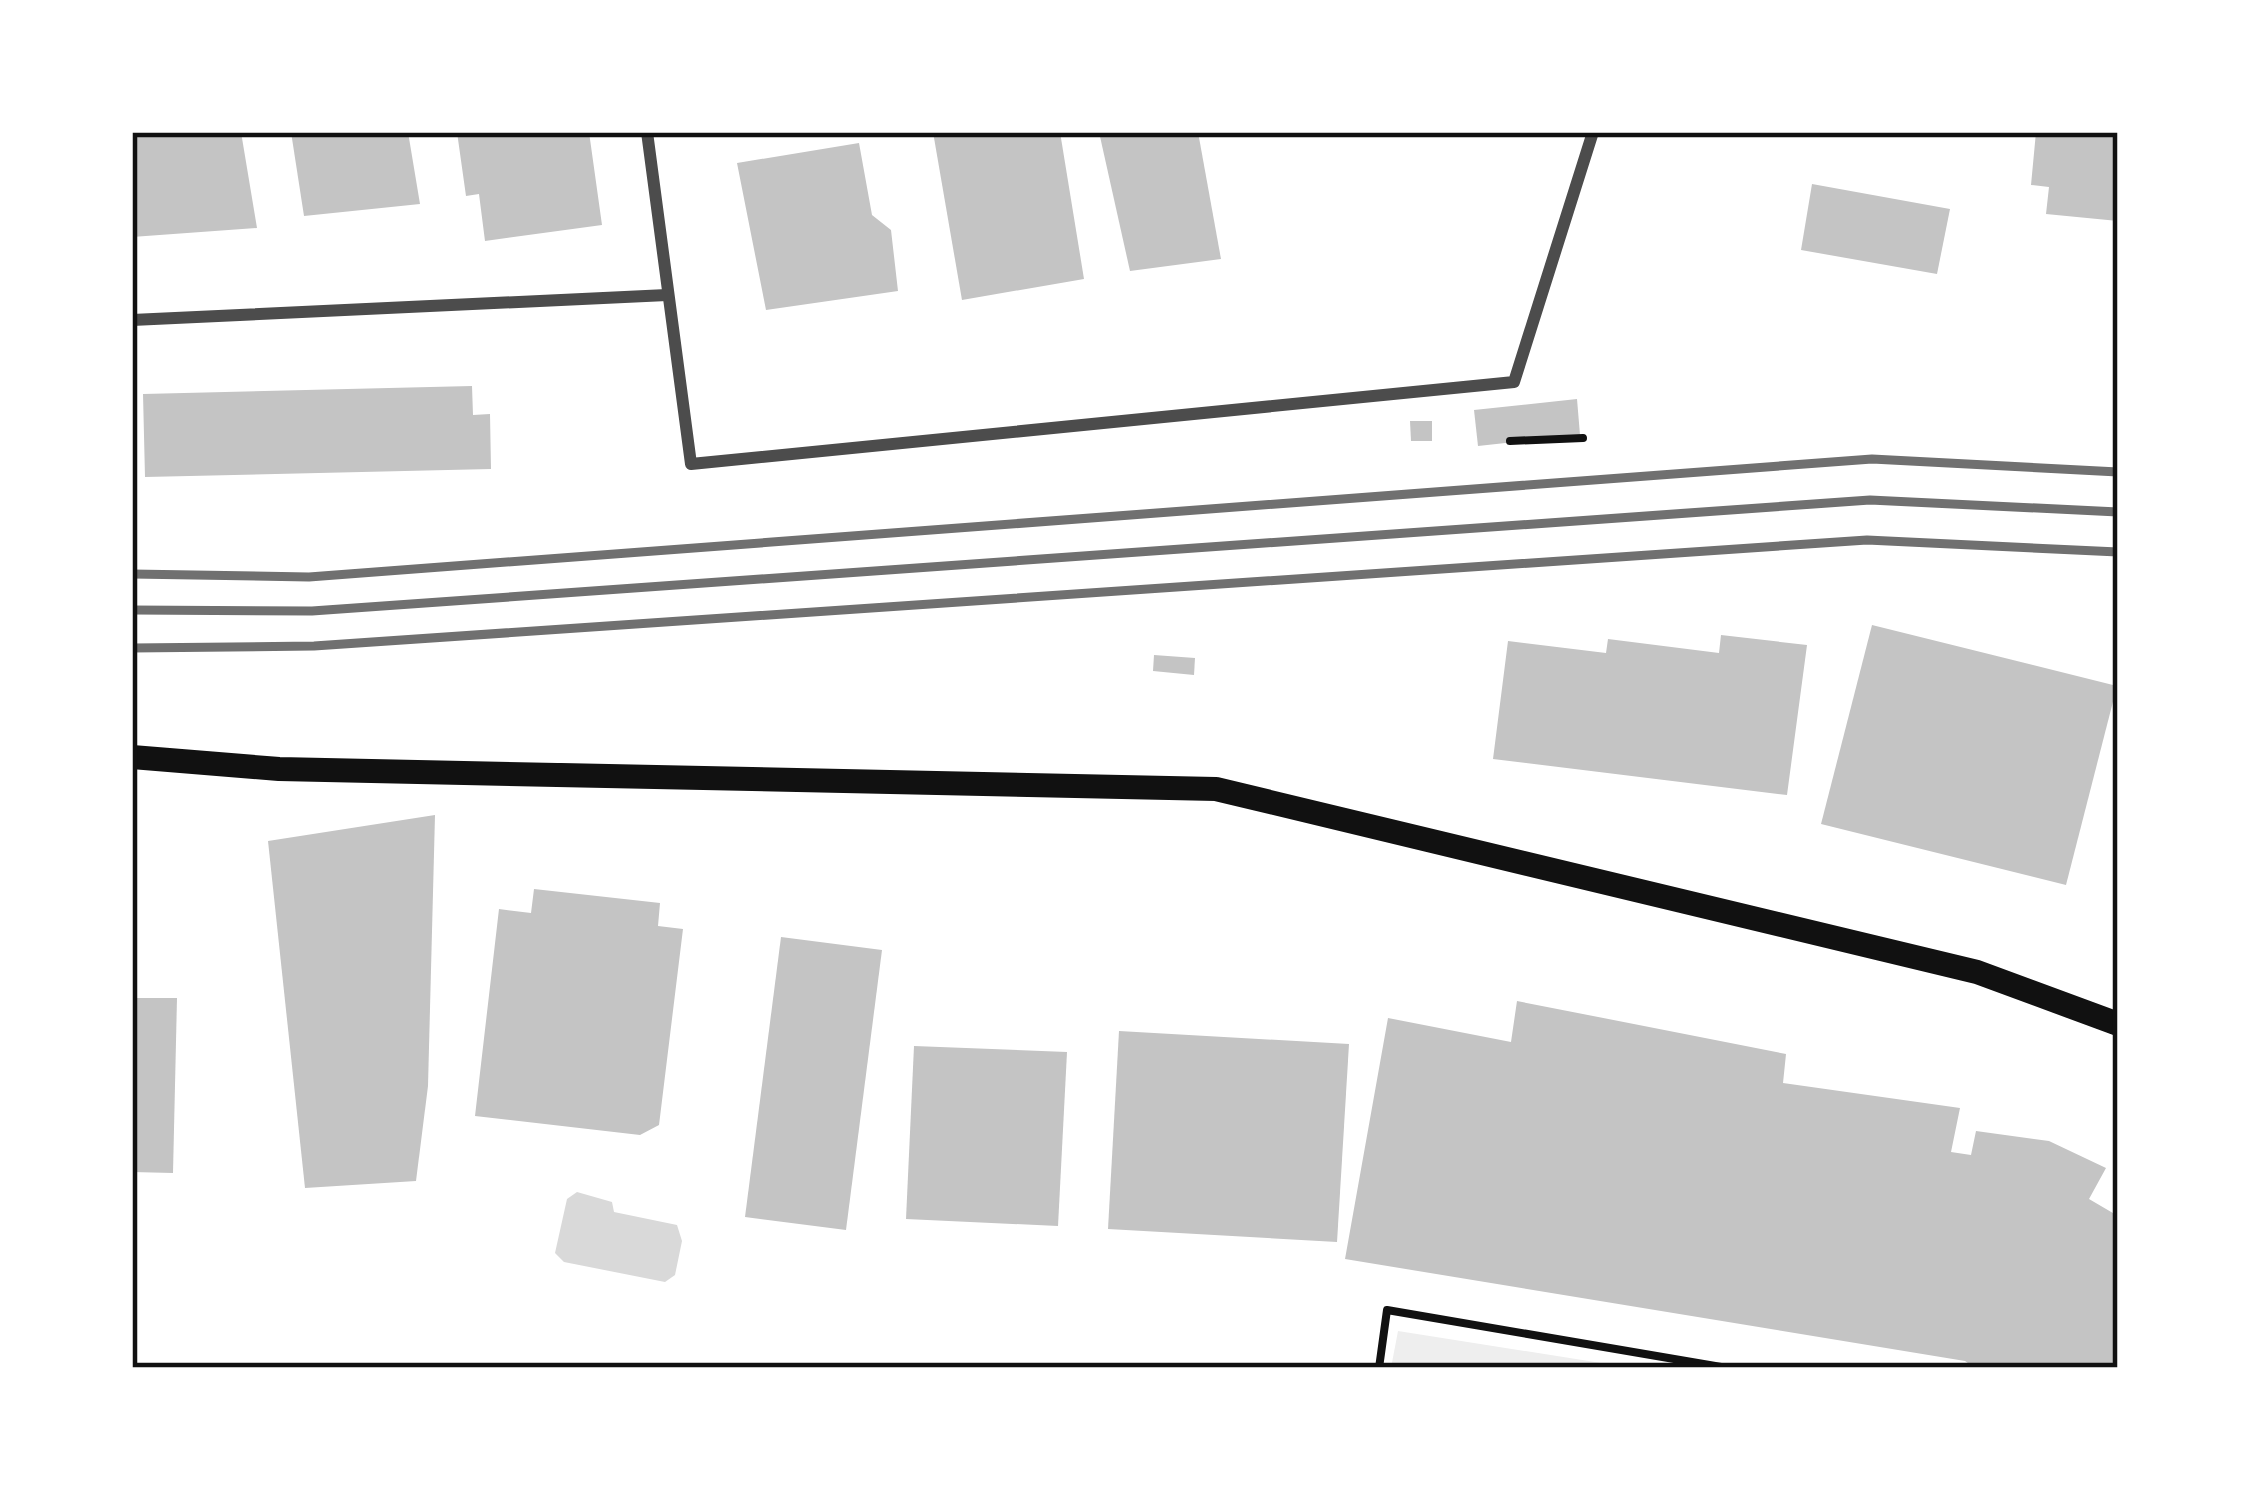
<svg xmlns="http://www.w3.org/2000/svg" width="2250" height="1500" font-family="Commissioner,sans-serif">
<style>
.green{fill:#eee}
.water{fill:#d9d9d9}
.building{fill:#c4c4c4}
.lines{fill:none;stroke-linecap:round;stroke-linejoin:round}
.path{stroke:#111;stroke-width:8}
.minor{stroke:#4c4c4c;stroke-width:12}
.secondary{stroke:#111;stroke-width:24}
.rail{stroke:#707070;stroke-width:9}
.neatline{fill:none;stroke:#111;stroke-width:4.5}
</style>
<rect width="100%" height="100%" fill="#fff"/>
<!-- green -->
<path class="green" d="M 1398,1331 L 1620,1366 L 1391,1368 Z"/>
<!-- water -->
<path class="water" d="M 577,1192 L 612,1202 L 614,1212 L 677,1225 L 682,1241 L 675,1275 L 665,1282 L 564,1262 L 555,1253 L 567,1199 Z"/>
<!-- building -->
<g class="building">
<path d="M 132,132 L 241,132 L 257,228 L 132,237 Z"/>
<path d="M 291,132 L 408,132 L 420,204 L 304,216 Z"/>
<path d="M 457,132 L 589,132 L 602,225 L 485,241 L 479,194 L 466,196 Z"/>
<path d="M 933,132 L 1060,132 L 1084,279 L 962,300 Z"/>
<path d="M 1099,132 L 1198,132 L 1221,259 L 1130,271 Z"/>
<path d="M 2036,132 L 2118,132 L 2118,221 L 2046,214 L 2049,187 L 2031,185 Z"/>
<path d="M 859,143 L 872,215 L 891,230 L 898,291 L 766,310 L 737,163 Z"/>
<path d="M 1812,184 L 1950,209 L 1937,274 L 1801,250 Z"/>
<path d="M 472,386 L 473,415 L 490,414 L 491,469 L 145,477 L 143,394 Z"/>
<path d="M 1577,399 L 1580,435 L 1478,446 L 1474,410 Z"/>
<path d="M 1410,421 L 1432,421 L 1432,441 L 1411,441 Z"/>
<path d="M 1872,625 L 2117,686 L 2066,885 L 1821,824 Z"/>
<path d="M 1721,635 L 1807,645 L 1787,795 L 1493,759 L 1508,641 L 1606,653 L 1608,639 L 1719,653 Z"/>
<path d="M 1154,655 L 1195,658 L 1194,675 L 1153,671 Z"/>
<path d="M 435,815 L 428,1086 L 416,1181 L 305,1188 L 268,841 Z"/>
<path d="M 534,889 L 660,903 L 658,926 L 683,929 L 659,1125 L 640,1135 L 475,1116 L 499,909 L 531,913 Z"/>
<path d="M 781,937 L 882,950 L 846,1230 L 745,1217 Z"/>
<path d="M 132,998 L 177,998 L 173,1173 L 132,1172 Z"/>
<path d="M 1517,1001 L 1786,1054 L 1783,1083 L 1960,1108 L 1951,1152 L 1971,1155 L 1976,1131 L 2049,1141 L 2106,1168 L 2089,1199 L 2118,1216 L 2118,1368 L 1975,1368 L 1965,1361 L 1345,1259 L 1388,1018 L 1511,1042 Z"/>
<path d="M 1119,1031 L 1349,1044 L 1337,1242 L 1108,1229 Z"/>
<path d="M 914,1046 L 1067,1052 L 1058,1226 L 906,1219 Z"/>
</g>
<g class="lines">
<!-- path -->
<g class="path">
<path d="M 1510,441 L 1583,438"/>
<path d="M 1379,1368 L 1387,1310 L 1727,1368"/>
</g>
<!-- minor -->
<g class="minor">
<path d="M 647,132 L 691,464 L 1514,382 L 1593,132"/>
<path d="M 132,320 L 667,295"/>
</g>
<!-- secondary -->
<path class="secondary" d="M 132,757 L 279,769 L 1216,789 L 1977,972 L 2118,1024"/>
<!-- rail -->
<g class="rail">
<path d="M 132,574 L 309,577 L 1872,459 L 2118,472"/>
<path d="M 132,610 L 312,611 L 1870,500 L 2118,512"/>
<path d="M 132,648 L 314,646 L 1867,540 L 2118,552"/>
</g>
</g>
<!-- border -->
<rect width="2250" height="1500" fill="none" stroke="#ffffff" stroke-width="270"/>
<rect x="135" y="135" width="1980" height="1230" class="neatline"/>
</svg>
